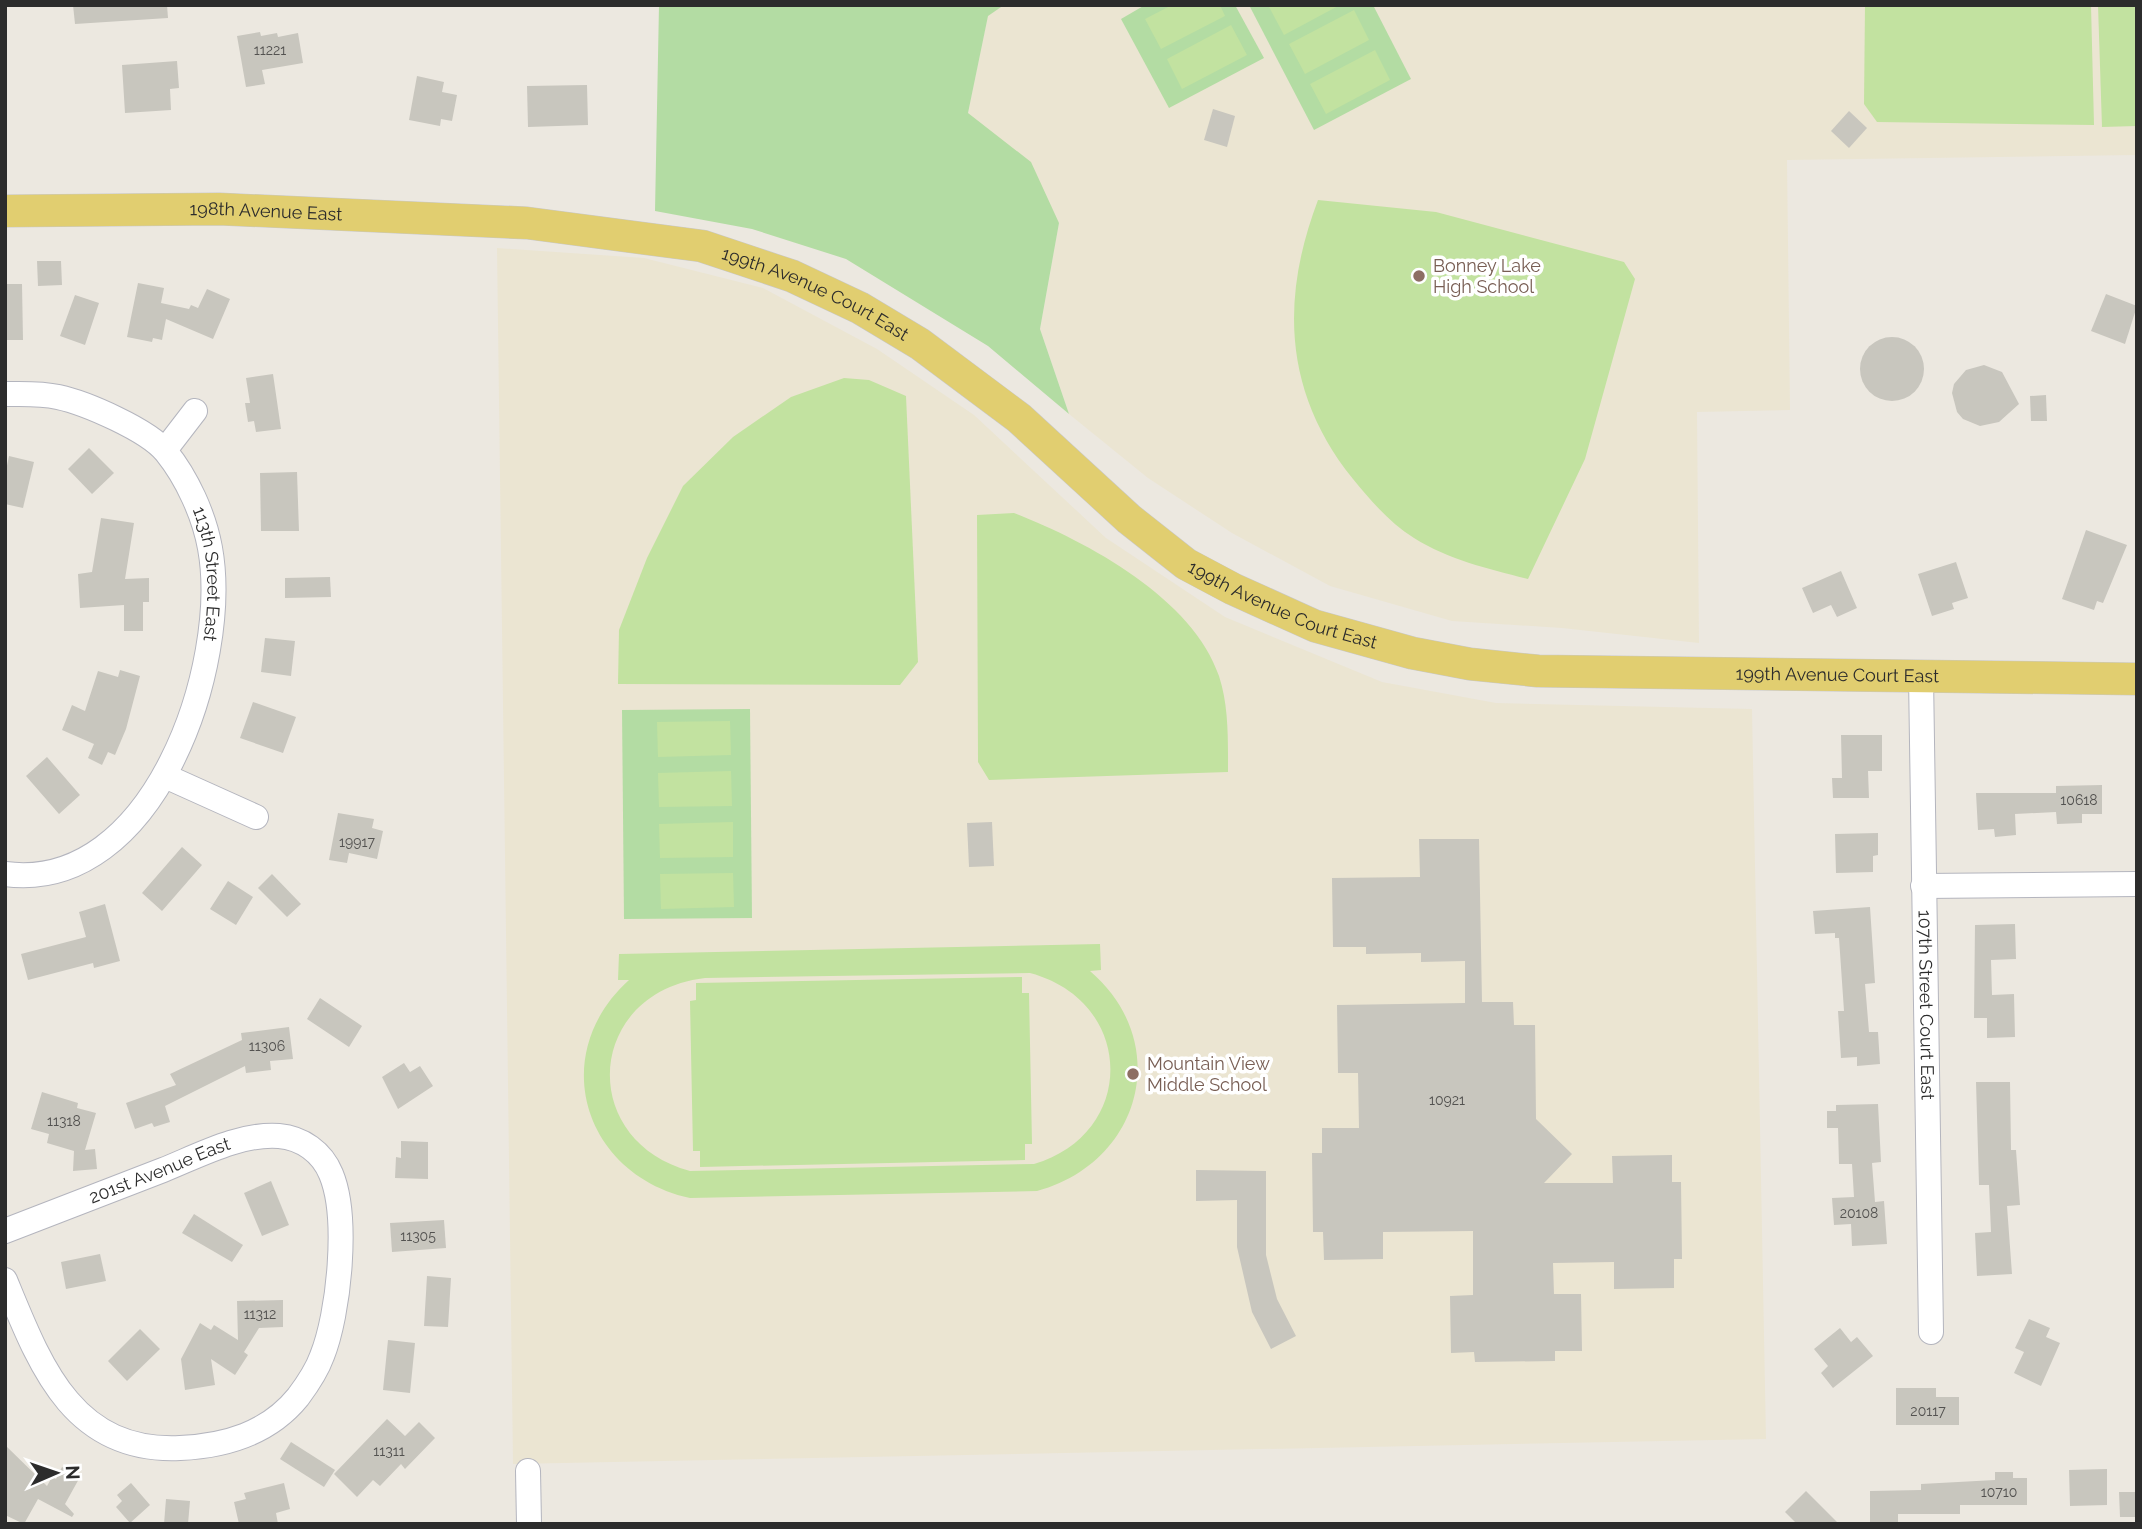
<svg xmlns="http://www.w3.org/2000/svg" width="2142" height="1529" font-family="Raleway,sans-serif">
<style>
.education{fill:#ebe5d2}
.green{fill:#b3dca3}
.pitch{fill:#c2e2a0;fill-rule:evenodd}
.building{fill:#c8c6be}
.lines{fill:none;stroke-linecap:round;stroke-linejoin:round}
.minor-casing{stroke:#b4b5be;stroke-width:26}
.major-casing{stroke:#c8c8c8;stroke-width:33}
.minor{stroke:#fff;stroke-width:24}
.major{stroke:#e1ce70;stroke-width:32}
.education-dot{fill:#8d6e63;stroke:#fff;stroke-width:2.5}
.labels{text-anchor:middle;stroke-width:7;stroke-linejoin:round;paint-order:stroke}
.number-label{font-size:14px;fill:#535250}
.street-label{font-size:18px;fill:#2c2c2c;stroke:#fff}
.education-label{font-size:18px;fill:#785e54;stroke:#fff;text-anchor:start}
</style>
<rect width="100%" height="100%" fill="#ece8e0"/>
<!-- education -->
<g class="education">
<path d="M 1004,5 L 2137,5 L 2137,155 L 1787,160 L 1790,410 L 1697,412 L 1699,643 L 1562,628 L 1452,621 L 1330,586 L 1232,533 L 1148,478 L 1069,414 L 1040,329 L 1059,223 L 968,113 L 988,15 Z"/>
<path d="M 497,248 L 644,258 L 763,288 L 877,349 L 974,415 L 1106,538 L 1225,617 L 1382,682 L 1496,703 L 1752,709 L 1766,1439 L 513,1464 Z"/>
</g>
<!-- green -->
<g class="green">
<path d="M 659,5 L 1004,5 L 988,16 L 968,113 L 1031,162 L 1059,223 L 1040,329 L 1069,414 L 988,346 L 846,259 L 752,229 L 655,211 Z"/>
<path d="M 1145,5 L 1235,5 L 1264,58 L 1169,108 L 1121,19 Z"/>
<path d="M 1249,5 L 1373,5 L 1411,79 L 1314,130 Z"/>
<path d="M 750,709 L 752,918 L 624,919 L 622,710 Z"/>
</g>
<!-- pitch -->
<g class="pitch">
<path d="M 1172,5 L 1220,5 L 1225,16 L 1161,49 L 1145,19 Z"/>
<path d="M 1268,5 L 1340,5 L 1284,35 Z"/>
<path d="M 1865,5 L 2091,5 L 2094,125 L 1877,122 L 1864,104 Z"/>
<path d="M 2098,5 L 2137,5 L 2137,126 L 2102,127 Z"/>
<path d="M 1354,10 L 1369,40 L 1305,74 L 1289,44 Z"/>
<path d="M 1231,25 L 1247,55 L 1182,89 L 1167,59 Z"/>
<path d="M 1375,50 L 1390,80 L 1326,114 L 1310,84 Z"/>
<path d="M 1318,200 L 1436,212 L 1624,262 L 1635,279 L 1585,459 L 1528,579 C 1489,569 1449,560 1414,538 C 1390,523 1371,501 1353,479 C 1284,393 1280,300 1318,200 Z"/>
<path d="M 844,378 L 869,380 L 906,396 L 918,662 L 900,685 L 618,684 L 619,630 L 647,558 L 683,486 L 733,437 L 791,397 Z"/>
<path d="M 1014,513 C 1086,541 1193,598 1219,676 C 1229,707 1228,740 1228,772 L 989,780 L 978,762 L 977,515 Z"/>
<path d="M 730,721 L 731,755 L 658,757 L 657,722 Z"/>
<path d="M 731,771 L 732,806 L 659,807 L 658,773 Z"/>
<path d="M 733,822 L 733,857 L 660,858 L 659,824 Z"/>
<path d="M 733,873 L 734,907 L 661,909 L 660,874 Z"/>
<path d="M 1100,944 L 1101,970 L 1090,971 C 1174,1043 1141,1163 1037,1191 L 690,1198 C 584,1175 546,1055 629,980 L 618,980 L 619,954 ZM 1030,973 C 1135,1001 1138,1133 1034,1164 L 690,1171 C 576,1140 586,992 705,978 Z"/>
<path d="M 1022,977 L 1022,993 L 1029,993 L 1032,1144 L 1025,1144 L 1025,1160 L 700,1167 L 700,1151 L 693,1151 L 690,1001 L 696,1000 L 696,983 Z"/>
</g>
<!-- building -->
<g class="building">
<path d="M 73,5 L 167,5 L 168,18 L 75,24 Z"/>
<path d="M 260,32 L 261,36 L 277,33 L 278,37 L 298,33 L 303,63 L 262,70 L 265,84 L 246,87 L 237,36 Z"/>
<path d="M 177,61 L 179,88 L 170,89 L 171,110 L 125,113 L 122,65 Z"/>
<path d="M 417,76 L 444,82 L 442,92 L 457,95 L 452,121 L 441,119 L 440,126 L 409,120 Z"/>
<path d="M 587,85 L 588,125 L 528,127 L 527,86 Z"/>
<path d="M 1213,109 L 1235,116 L 1227,147 L 1204,140 Z"/>
<path d="M 1849,111 L 1867,128 L 1849,148 L 1831,131 Z"/>
<path d="M 37,261 L 61,261 L 62,285 L 38,286 Z"/>
<path d="M 138,283 L 164,288 L 161,303 L 189,309 L 191,305 L 198,308 L 207,289 L 230,299 L 213,339 L 166,319 L 162,340 L 153,338 L 152,342 L 127,337 Z"/>
<path d="M 5,284 L 22,284 L 23,340 L 5,340 Z"/>
<path d="M 2106,294 L 2137,306 L 2125,344 L 2091,331 Z"/>
<path d="M 75,295 L 99,303 L 85,345 L 60,336 Z"/>
<circle cx="1892" cy="369" r="32"/>
<path d="M 1984,365 L 2002,372 L 2019,404 L 1999,422 L 1980,426 L 1963,419 L 1957,412 L 1952,393 L 1954,384 L 1966,370 Z"/>
<path d="M 273,374 L 281,429 L 256,432 L 254,421 L 248,422 L 245,403 L 250,403 L 246,378 Z"/>
<path d="M 2046,395 L 2047,421 L 2031,421 L 2030,396 Z"/>
<path d="M 89,448 L 114,473 L 92,494 L 68,469 Z"/>
<path d="M 9,456 L 34,462 L 23,508 L 5,504 L 5,475 Z"/>
<path d="M 297,472 L 299,531 L 261,531 L 260,473 Z"/>
<path d="M 101,518 L 134,523 L 125,579 L 149,578 L 149,602 L 143,602 L 143,631 L 124,631 L 124,605 L 80,608 L 78,574 L 92,572 Z"/>
<path d="M 2086,530 L 2127,545 L 2103,603 L 2097,601 L 2094,610 L 2062,599 Z"/>
<path d="M 1956,562 L 1968,598 L 1952,603 L 1954,609 L 1932,616 L 1918,574 Z"/>
<path d="M 1841,571 L 1857,608 L 1837,617 L 1831,605 L 1813,613 L 1802,588 Z"/>
<path d="M 330,577 L 331,597 L 285,598 L 285,578 Z"/>
<path d="M 265,638 L 295,641 L 291,676 L 261,672 Z"/>
<path d="M 120,670 L 140,676 L 126,729 L 115,755 L 108,752 L 102,765 L 88,758 L 94,744 L 62,730 L 72,705 L 85,711 L 98,671 L 118,677 Z"/>
<path d="M 253,702 L 296,717 L 283,753 L 240,738 Z"/>
<path d="M 1841,735 L 1882,735 L 1882,771 L 1868,771 L 1869,798 L 1833,798 L 1832,778 L 1842,778 Z"/>
<path d="M 47,757 L 80,795 L 59,814 L 26,776 Z"/>
<path d="M 2102,785 L 2102,814 L 2082,814 L 2082,823 L 2057,824 L 2056,812 L 2015,814 L 2016,835 L 1995,837 L 1994,829 L 1978,830 L 1976,793 L 2056,793 L 2056,786 Z"/>
<path d="M 338,813 L 374,819 L 372,828 L 383,831 L 377,859 L 349,853 L 347,863 L 329,860 Z"/>
<path d="M 992,822 L 994,866 L 969,867 L 967,823 Z"/>
<path d="M 1878,833 L 1878,855 L 1873,856 L 1873,872 L 1836,873 L 1835,834 Z"/>
<path d="M 1419,839 L 1479,839 L 1482,1002 L 1513,1002 L 1514,1025 L 1535,1025 L 1536,1119 L 1572,1154 L 1544,1183 L 1613,1183 L 1612,1156 L 1672,1155 L 1672,1182 L 1681,1182 L 1682,1259 L 1674,1259 L 1674,1288 L 1614,1289 L 1614,1262 L 1553,1263 L 1554,1294 L 1581,1294 L 1582,1351 L 1555,1351 L 1555,1361 L 1475,1362 L 1474,1352 L 1451,1353 L 1450,1296 L 1473,1295 L 1473,1231 L 1383,1232 L 1383,1259 L 1324,1260 L 1323,1232 L 1313,1232 L 1312,1153 L 1322,1153 L 1322,1128 L 1359,1128 L 1358,1073 L 1338,1073 L 1337,1005 L 1465,1003 L 1465,961 L 1421,962 L 1421,953 L 1366,954 L 1366,947 L 1333,947 L 1332,878 L 1420,877 Z"/>
<path d="M 182,847 L 202,865 L 162,911 L 142,893 Z"/>
<path d="M 272,874 L 301,904 L 287,917 L 258,888 Z"/>
<path d="M 228,881 L 253,897 L 236,925 L 210,909 Z"/>
<path d="M 105,904 L 120,961 L 94,968 L 93,963 L 28,980 L 21,954 L 86,937 L 79,912 Z"/>
<path d="M 1870,907 L 1875,983 L 1865,984 L 1869,1032 L 1878,1032 L 1880,1064 L 1857,1066 L 1857,1057 L 1841,1058 L 1838,1011 L 1844,1011 L 1839,938 L 1835,938 L 1835,933 L 1815,934 L 1813,911 Z"/>
<path d="M 2015,924 L 2016,959 L 1991,960 L 1992,995 L 2014,994 L 2015,1037 L 1987,1038 L 1987,1018 L 1974,1018 L 1975,925 Z"/>
<path d="M 320,998 L 362,1026 L 349,1047 L 307,1019 Z"/>
<path d="M 289,1027 L 293,1059 L 270,1061 L 271,1070 L 246,1073 L 245,1066 L 165,1106 L 170,1122 L 154,1127 L 152,1123 L 135,1129 L 126,1103 L 176,1085 L 170,1074 L 242,1040 L 241,1033 Z"/>
<path d="M 404,1063 L 410,1072 L 420,1066 L 433,1086 L 398,1109 L 382,1077 Z"/>
<path d="M 1976,1082 L 2010,1082 L 2011,1150 L 2016,1150 L 2020,1205 L 2007,1206 L 2012,1274 L 1977,1276 L 1975,1233 L 1991,1232 L 1989,1185 L 1979,1185 Z"/>
<path d="M 42,1092 L 78,1103 L 77,1108 L 96,1113 L 85,1150 L 95,1149 L 97,1169 L 73,1171 L 74,1151 L 47,1143 L 49,1134 L 31,1129 Z"/>
<path d="M 1878,1104 L 1881,1162 L 1872,1163 L 1875,1202 L 1884,1201 L 1887,1244 L 1852,1246 L 1851,1224 L 1834,1225 L 1832,1198 L 1854,1197 L 1852,1164 L 1839,1164 L 1838,1128 L 1827,1128 L 1827,1111 L 1836,1111 L 1836,1105 Z"/>
<path d="M 401,1141 L 428,1142 L 428,1179 L 395,1178 L 396,1157 L 401,1158 Z"/>
<path d="M 1196,1170 L 1266,1171 L 1266,1255 L 1277,1299 L 1296,1336 L 1271,1349 L 1252,1312 L 1237,1247 L 1237,1200 L 1196,1201 Z"/>
<path d="M 271,1181 L 289,1225 L 262,1236 L 244,1193 Z"/>
<path d="M 194,1214 L 243,1245 L 232,1262 L 182,1233 Z"/>
<path d="M 444,1220 L 446,1248 L 392,1252 L 390,1223 Z"/>
<path d="M 100,1254 L 106,1281 L 66,1289 L 61,1262 Z"/>
<path d="M 427,1276 L 451,1278 L 448,1327 L 424,1326 Z"/>
<path d="M 283,1300 L 283,1327 L 259,1328 L 244,1352 L 248,1355 L 235,1375 L 211,1359 L 215,1385 L 185,1390 L 181,1359 L 200,1323 L 211,1330 L 214,1325 L 238,1340 L 237,1301 Z"/>
<path d="M 2029,1319 L 2050,1328 L 2046,1337 L 2060,1343 L 2041,1386 L 2014,1373 L 2024,1352 L 2015,1348 Z"/>
<path d="M 1840,1328 L 1851,1342 L 1857,1337 L 1873,1356 L 1833,1388 L 1821,1373 L 1828,1366 L 1814,1349 Z"/>
<path d="M 140,1329 L 160,1349 L 127,1381 L 108,1361 Z"/>
<path d="M 388,1340 L 415,1343 L 410,1393 L 383,1390 Z"/>
<path d="M 1896,1388 L 1936,1388 L 1936,1397 L 1959,1397 L 1959,1425 L 1896,1425 Z"/>
<path d="M 387,1419 L 405,1436 L 419,1422 L 435,1438 L 405,1469 L 401,1464 L 380,1486 L 373,1480 L 357,1497 L 334,1474 Z"/>
<path d="M 291,1442 L 335,1470 L 324,1487 L 280,1459 Z"/>
<path d="M 5,1445 L 47,1486 L 52,1477 L 56,1479 L 62,1467 L 80,1477 L 65,1504 L 74,1514 L 72,1517 L 38,1499 L 24,1524 L 5,1515 Z"/>
<path d="M 2107,1469 L 2107,1505 L 2070,1506 L 2069,1470 Z"/>
<path d="M 1995,1472 L 2013,1472 L 2013,1478 L 2027,1478 L 2027,1505 L 1960,1505 L 1960,1514 L 1898,1514 L 1898,1524 L 1870,1524 L 1870,1491 L 1921,1490 L 1921,1484 L 1995,1480 Z"/>
<path d="M 131,1483 L 150,1505 L 130,1523 L 116,1507 L 122,1501 L 117,1495 Z"/>
<path d="M 284,1483 L 290,1509 L 276,1513 L 278,1524 L 239,1524 L 234,1502 L 246,1499 L 244,1493 Z"/>
<path d="M 1806,1491 L 1839,1524 L 1797,1524 L 1785,1512 Z"/>
<path d="M 2119,1492 L 2137,1492 L 2137,1517 L 2120,1517 Z"/>
<path d="M 166,1499 L 190,1501 L 188,1524 L 164,1524 Z"/>
</g>
<g class="lines">
<!-- minor casing -->
<g class="minor-casing">
<g id="minor">
<path id="s1" d="M 5,394 C 23,394 41,393 58,397 C 86,403 148,430 166,452 C 187,478 204,515 210,548 C 231,664 154,894 5,874"/>
<path d="M 165,450 L 195,411"/>
<path id="s2" d="M 1921,676 L 1931,1332"/>
<path d="M 165,776 L 256,817"/>
<path d="M 1923,886 L 2137,884"/>
<path id="s3" d="M 5,1231 C 58,1211 110,1190 163,1170 C 198,1156 240,1133 279,1136 C 302,1138 322,1152 331,1174 C 349,1217 339,1314 322,1356 C 317,1370 307,1385 298,1397 C 268,1434 225,1446 180,1448 C 72,1453 40,1365 5,1280"/>
<path d="M 528,1471 L 529,1524"/>
</g>
</g>
<!-- major casing -->
<g class="major-casing">
<g id="major">
<path id="s4" d="M 5,211 L 219,209 L 527,223 L 702,246 L 792,276 L 860,308 L 920,344 L 1019,418 L 1129,519 L 1186,564 L 1233,589 L 1315,626 L 1412,653 L 1470,664 L 1538,671 L 2137,679"/>
</g>
</g>
<!-- minor -->
<use href="#minor" class="minor"/>
<!-- major -->
<use href="#major" class="major"/>
</g>
<!-- markers -->
<g class="education-dot">
<circle cx="1419" cy="276" r="7"/>
<circle cx="1133" cy="1074" r="7"/>
</g>
<g class="labels">
<!-- number labels -->
<g class="number-label">
<text x="270" y="55">11221</text>
<text x="2079" y="805">10618</text>
<text x="357" y="847">19917</text>
<text x="267" y="1051">11306</text>
<text x="1447" y="1105">10921</text>
<text x="64" y="1126">11318</text>
<text x="1859" y="1218">20108</text>
<text x="418" y="1241">11305</text>
<text x="260" y="1319">11312</text>
<text x="1928" y="1416">20117</text>
<text x="389" y="1456">11311</text>
<text x="1999" y="1497">10710</text>
</g>
<!-- street labels -->
<g class="street-label">
<text dy="6" stroke="none"><textPath href="#s4" startOffset="261">198th Avenue East</textPath></text>
<text dy="6" stroke="none"><textPath href="#s4" startOffset="822">199th Avenue Court East</textPath></text>
<text dy="6" stroke="none"><textPath href="#s1" startOffset="308">113th Street East</textPath></text>
<text dy="6" stroke="none"><textPath href="#s4" startOffset="1390">199th Avenue Court East</textPath></text>
<text dy="6" stroke="none"><textPath href="#s4" startOffset="1955">199th Avenue Court East</textPath></text>
<text dy="6" stroke="none"><textPath href="#s2" startOffset="329">107th Street Court East</textPath></text>
<text dy="6" stroke="none"><textPath href="#s3" startOffset="166">201st Avenue East</textPath></text>
</g>
<!-- education labels -->
<g class="education-label">
<text x="1433" y="272">Bonney Lake<tspan x="1433" dy="21">High School</tspan></text>
<text x="1147" y="1070">Mountain View<tspan x="1147" dy="21">Middle School</tspan></text>
</g>
</g>
<!-- border -->
<rect width="2142" height="1529" fill="none" stroke="#2c2c2c" stroke-width="14"/>
<!-- north arrow -->
<g transform="translate(56 1473) rotate(88)" stroke="#ffffff" stroke-width="5" paint-order="stroke">
<path d="M0-5L12 26L0 18L-12 26Z" fill="#2c2c2c"/>
<text y="-10" font-size="19" font-weight="bold" text-anchor="middle" fill="#2c2c2c">N</text>
</g>
</svg>
